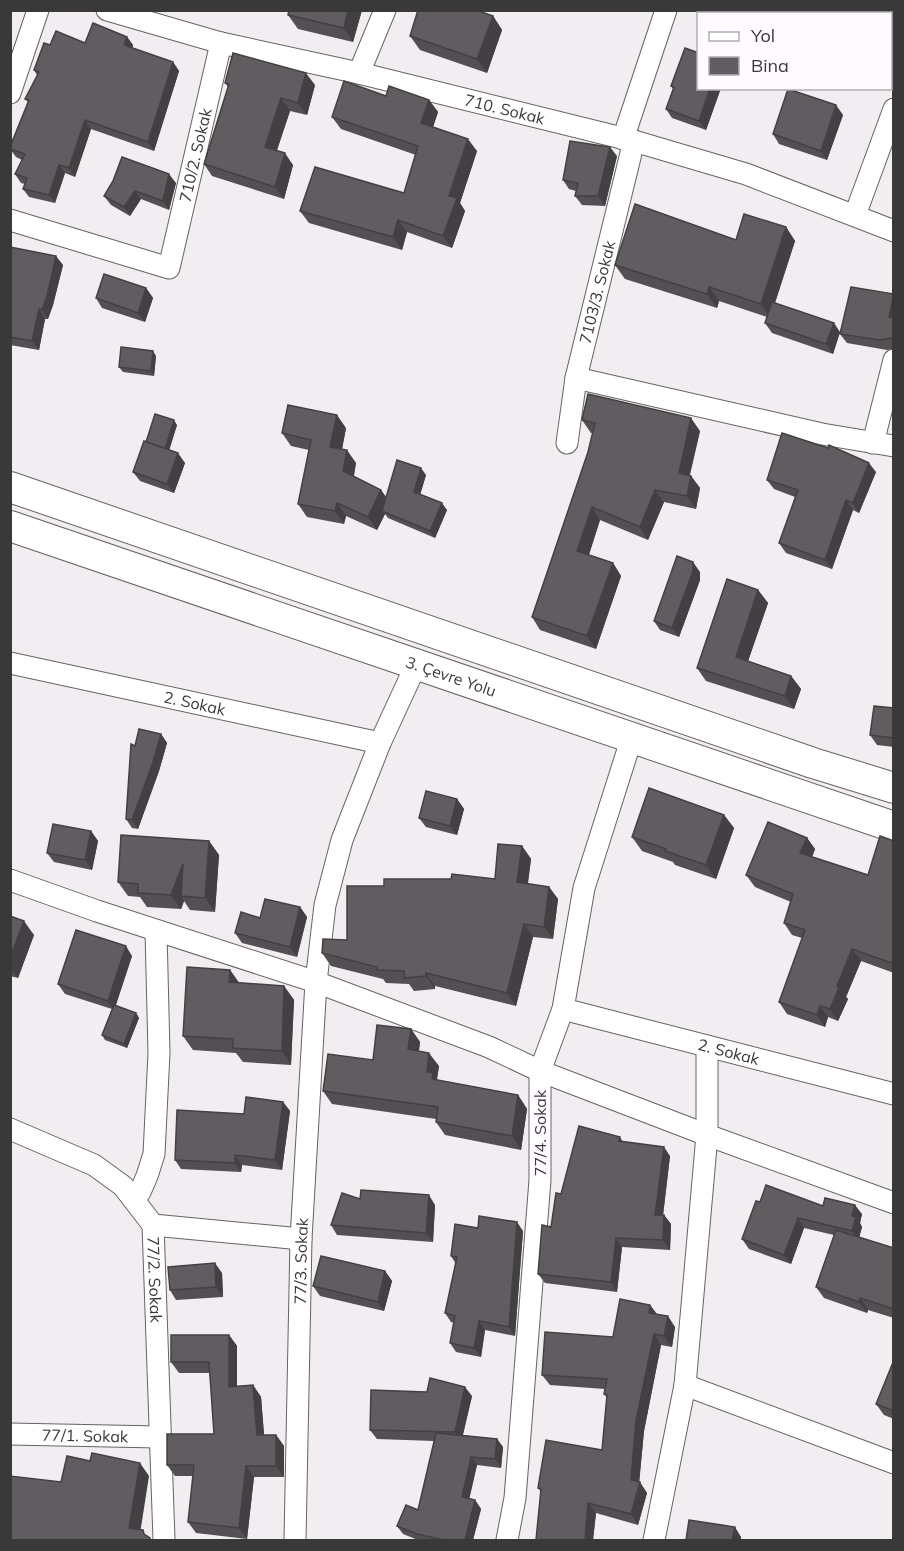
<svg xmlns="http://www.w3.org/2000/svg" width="904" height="1551" font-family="Mulish,sans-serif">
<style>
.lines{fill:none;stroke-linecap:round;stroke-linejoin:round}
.street-casing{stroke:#666266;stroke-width:23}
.secondary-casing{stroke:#666266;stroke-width:32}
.street{stroke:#fff;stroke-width:21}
.secondary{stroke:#fff;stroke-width:30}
.wall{fill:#534f53}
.shaded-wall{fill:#434043}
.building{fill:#605c60;stroke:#434043;stroke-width:1.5}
.labels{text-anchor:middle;stroke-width:6;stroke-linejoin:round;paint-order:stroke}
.street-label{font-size:16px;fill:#3a393a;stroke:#fffaff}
</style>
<rect width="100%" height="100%" fill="#f2edf1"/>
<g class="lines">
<!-- street casing -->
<g class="street-casing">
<g id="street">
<path id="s1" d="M 107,10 L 221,43 L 359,73 L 634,141 L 746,174 L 894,231"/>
<path d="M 359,73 L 385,10"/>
<path d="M 10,93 L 38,10"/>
<path d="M 623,139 L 666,10"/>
<path d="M 855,215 L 894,109"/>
<path id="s2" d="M 10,220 L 169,268 L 221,43"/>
<path d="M 576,378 L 822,434 L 894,446"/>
<path id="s3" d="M 567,443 L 576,378 L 634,141"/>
<path d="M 873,443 L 894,360"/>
<path id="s4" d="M 10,663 L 380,743"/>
<path d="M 10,880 L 97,911 L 316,982 L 489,1047 L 540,1071 L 707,1135 L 894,1203"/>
<path id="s5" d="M 563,1009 L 894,1094"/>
<path id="s6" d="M 10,1129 L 94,1165 L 123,1186 L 153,1225 L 164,1540"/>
<path d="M 133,1199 L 140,1192 L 147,1176 L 154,1154 L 159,1053 L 156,931"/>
<path d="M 153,1225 L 301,1239"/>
<path d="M 685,1385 L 894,1463"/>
<path id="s7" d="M 10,1434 L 159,1437"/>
<path id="s8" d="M 295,1540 L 301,1239 L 316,982 L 325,905 L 342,840 L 380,743 L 416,665"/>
<path d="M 507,1540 L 515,1498 L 540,1180 L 540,1071 L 563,1009 L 584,888 L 632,737"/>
<path d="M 654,1540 L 685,1385 L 707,1135 L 707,1046"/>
</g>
</g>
<!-- secondary casing -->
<g class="secondary-casing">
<g id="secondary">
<path d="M 10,487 L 813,763 L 894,788"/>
<path id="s9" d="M 10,526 L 894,827"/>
</g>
</g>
<!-- street -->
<use href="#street" class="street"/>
<!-- secondary -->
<use href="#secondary" class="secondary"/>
</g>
<!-- wall -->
<g class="wall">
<path d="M 362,10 L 353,42 L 298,29 L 288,15 Z"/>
<path d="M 493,16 L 502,30 L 487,73 L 420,50 L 410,36 Z"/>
<path d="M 127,37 L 133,45 L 132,48 L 173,62 L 179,71 L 154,151 L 91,129 L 75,177 L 65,173 L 55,203 L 29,197 L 23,189 L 25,184 L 21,183 L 15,174 L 22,160 L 16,157 L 10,149 L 28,102 L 25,99 L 37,75 L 34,70 L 50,45 L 85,43 Z"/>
<path d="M 225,83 L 315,85 L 307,115 L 290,111 L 277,150 L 293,165 L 284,199 L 212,176 L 204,164 L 228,87 Z"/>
<path d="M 671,86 L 699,88 L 721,88 L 706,130 L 672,118 L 666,109 L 673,89 Z"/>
<path d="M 386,96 L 429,100 L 438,112 L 433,127 L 477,151 L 460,203 L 465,211 L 452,248 L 407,232 L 402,250 L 309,223 L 300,211 L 404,193 L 416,155 L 341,129 L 332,117 Z"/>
<path d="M 843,115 L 827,160 L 779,144 L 773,134 Z"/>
<path d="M 617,156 L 605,206 L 582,205 L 575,196 L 576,191 L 569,189 L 563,180 Z"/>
<path d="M 176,183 L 169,210 L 141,199 L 130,216 L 111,205 L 104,196 Z"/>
<path d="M 786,227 L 795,241 L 775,303 L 840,332 L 833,354 L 772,333 L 765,323 L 767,317 L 719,301 L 717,308 L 625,279 L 615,265 L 736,240 Z"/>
<path d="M 10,247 L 63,265 L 53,305 L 48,319 L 45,319 L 39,350 L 10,345 Z"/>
<path d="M 146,288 L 153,298 L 145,322 L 102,308 L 96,298 Z"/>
<path d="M 894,294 L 894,349 L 887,350 L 847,343 L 840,334 Z"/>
<path d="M 156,356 L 154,376 L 123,372 L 119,367 Z"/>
<path d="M 582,420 L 700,431 L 690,475 L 691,476 L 700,488 L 696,509 L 664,502 L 648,540 L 600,520 L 589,555 L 613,563 L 621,576 L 596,649 L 540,630 L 532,617 L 588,452 L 593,433 L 591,433 Z"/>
<path d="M 177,425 L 169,450 L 185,463 L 174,493 L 140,481 L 133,472 L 146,442 Z"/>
<path d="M 346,428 L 342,449 L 356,463 L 354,476 L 381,490 L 386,497 L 426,475 L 420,494 L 447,510 L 435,538 L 388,518 L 385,514 L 377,530 L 346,516 L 344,524 L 307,517 L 298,504 L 309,450 L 291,446 L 282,433 Z"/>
<path d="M 876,472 L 859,513 L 853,510 L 832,569 L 786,553 L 779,543 L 795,497 L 774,489 L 767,480 Z"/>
<path d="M 700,572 L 700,580 L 679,637 L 660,630 L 654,621 Z"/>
<path d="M 758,590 L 768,603 L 748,661 L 791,676 L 801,689 L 794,709 L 706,681 L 697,668 Z"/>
<path d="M 894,708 L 894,747 L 877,745 L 870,735 Z"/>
<path d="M 161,734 L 167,743 L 159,771 L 138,829 L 132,828 L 126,819 L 135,746 Z"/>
<path d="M 457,799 L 464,809 L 457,835 L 426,827 L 419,818 Z"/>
<path d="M 724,815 L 734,828 L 716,879 L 675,865 L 673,862 L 642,851 L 632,837 Z"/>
<path d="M 91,831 L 98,841 L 92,870 L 54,862 L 47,853 Z"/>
<path d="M 807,838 L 815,849 L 812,857 L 868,875 L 894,841 L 894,973 L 861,961 L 846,997 L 848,999 L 838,1021 L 828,1017 L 825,1027 L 787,1014 L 779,1002 L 802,938 L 792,935 L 784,923 L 791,902 L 755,887 L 746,875 Z"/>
<path d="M 209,841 L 219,855 L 215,912 L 190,910 L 184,901 L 181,909 L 147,907 L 140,897 L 128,896 L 118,882 Z"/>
<path d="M 522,846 L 531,859 L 528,884 L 549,887 L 558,899 L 553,939 L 533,937 L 516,1006 L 435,986 L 435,989 L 414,991 L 409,984 L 386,983 L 383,979 L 331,966 L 322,953 L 347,940 L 384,886 L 495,879 Z"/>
<path d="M 300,907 L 307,917 L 297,957 L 242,943 L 235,933 L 260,918 Z"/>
<path d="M 10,916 L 34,935 L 18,978 L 10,976 Z"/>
<path d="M 132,956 L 116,1005 L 136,1013 L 139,1018 L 127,1048 L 105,1040 L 102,1035 L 112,1009 L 65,994 L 58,984 Z"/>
<path d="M 230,970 L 239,983 L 284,986 L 294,1000 L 291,1065 L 243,1062 L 236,1053 L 193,1050 L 183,1036 Z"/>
<path d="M 411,1029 L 420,1042 L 419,1051 L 439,1066 L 437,1079 L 438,1080 L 518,1095 L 527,1109 L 521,1150 L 445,1135 L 436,1122 L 436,1119 L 332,1104 L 323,1091 L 373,1060 Z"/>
<path d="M 283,1102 L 290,1111 L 282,1170 L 242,1165 L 241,1172 L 181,1169 L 175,1160 L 244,1114 Z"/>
<path d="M 620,1137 L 623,1142 L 670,1156 L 663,1215 L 664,1215 L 671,1224 L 670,1250 L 622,1247 L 617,1292 L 545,1283 L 538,1274 L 561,1194 Z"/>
<path d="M 360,1199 L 435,1205 L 433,1242 L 337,1235 L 331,1225 Z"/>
<path d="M 760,1202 L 823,1206 L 862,1214 L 860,1223 L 862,1227 L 859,1238 L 894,1248 L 894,1318 L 868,1310 L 867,1313 L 824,1298 L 816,1287 L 834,1235 L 804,1228 L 791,1264 L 749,1249 L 742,1239 Z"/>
<path d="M 478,1228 L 523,1231 L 515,1336 L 485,1330 L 481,1357 L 456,1352 L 450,1343 L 454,1323 L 451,1322 L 445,1313 L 456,1264 L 451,1256 Z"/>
<path d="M 385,1271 L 392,1281 L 384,1311 L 320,1296 L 313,1286 Z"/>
<path d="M 222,1273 L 223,1297 L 176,1300 L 170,1290 Z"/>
<path d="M 650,1305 L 657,1314 L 675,1327 L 672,1347 L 661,1345 L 644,1431 L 639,1482 L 647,1493 L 638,1525 L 596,1513 L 593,1540 L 536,1540 L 541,1492 L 538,1488 L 602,1450 L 607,1398 L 604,1394 L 605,1389 L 550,1385 L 542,1375 L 613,1337 Z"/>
<path d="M 229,1335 L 237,1346 L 237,1386 L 253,1385 L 261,1397 L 264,1435 L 276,1435 L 284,1446 L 284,1477 L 254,1477 L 247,1539 L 196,1533 L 188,1522 L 193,1476 L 175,1476 L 167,1465 L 214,1434 L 210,1373 L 179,1373 L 171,1362 Z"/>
<path d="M 894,1360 L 894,1419 L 884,1415 L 876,1404 Z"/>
<path d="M 472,1396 L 463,1435 L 497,1439 L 503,1447 L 501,1468 L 477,1465 L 469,1498 L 475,1500 L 481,1509 L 473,1540 L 418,1540 L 403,1534 L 397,1526 L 418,1510 L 434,1441 L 377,1439 L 370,1430 Z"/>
</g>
<!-- shaded-wall -->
<g class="shaded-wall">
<path d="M 348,10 L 362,10 L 353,42 L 344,28 Z"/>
<path d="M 493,16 L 502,30 L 487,73 L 477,59 Z"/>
<path d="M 127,37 L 133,45 L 130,54 L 124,45 Z"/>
<path d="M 173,62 L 179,71 L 154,151 L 148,142 Z"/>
<path d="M 306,73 L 315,85 L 307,115 L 298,103 Z"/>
<path d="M 710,88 L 721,88 L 706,130 L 699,121 Z"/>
<path d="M 281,98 L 290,111 L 274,159 L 265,147 Z"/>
<path d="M 429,100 L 438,112 L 430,136 L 421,123 Z"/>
<path d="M 836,105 L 843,115 L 827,160 L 821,151 Z"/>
<path d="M 85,120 L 91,129 L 75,177 L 69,168 Z"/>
<path d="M 468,139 L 477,151 L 460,203 L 465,211 L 452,248 L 443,236 L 449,196 Z"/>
<path d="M 610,147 L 617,156 L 605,206 L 598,196 Z"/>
<path d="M 285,153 L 293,165 L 284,199 L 275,187 Z"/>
<path d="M 59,165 L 65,173 L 55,203 L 49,195 Z"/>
<path d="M 169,174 L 176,183 L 169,210 L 163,201 Z"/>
<path d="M 135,191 L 141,199 L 130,216 L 124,207 Z"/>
<path d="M 398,220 L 407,232 L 402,250 L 393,237 Z"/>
<path d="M 786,227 L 795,241 L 770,318 L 761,304 Z"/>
<path d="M 56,256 L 63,265 L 53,305 L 48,319 L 42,310 Z"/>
<path d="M 709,287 L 719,301 L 717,308 L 707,294 Z"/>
<path d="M 146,288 L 153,298 L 145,322 L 138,313 Z"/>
<path d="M 894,297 L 894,323 L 889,317 Z"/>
<path d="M 39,309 L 45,319 L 39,350 L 32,341 Z"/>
<path d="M 834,323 L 840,332 L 833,354 L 826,344 Z"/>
<path d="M 153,351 L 156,356 L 154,376 L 151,371 Z"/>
<path d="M 337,415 L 346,428 L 340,460 L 330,447 Z"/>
<path d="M 691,418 L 700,431 L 687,485 L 679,473 Z"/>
<path d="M 174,420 L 177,425 L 168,454 L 165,449 Z"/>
<path d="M 347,450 L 356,463 L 352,484 L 343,471 Z"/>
<path d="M 178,453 L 185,463 L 174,493 L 167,484 Z"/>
<path d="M 869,463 L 876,472 L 859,513 L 853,503 Z"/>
<path d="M 421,468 L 426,475 L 419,499 L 414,492 Z"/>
<path d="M 691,476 L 700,488 L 696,509 L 687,496 Z"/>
<path d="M 381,490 L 390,503 L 382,511 L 385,514 L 377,530 L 368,517 Z"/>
<path d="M 655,490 L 664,502 L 648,540 L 640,527 Z"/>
<path d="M 846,500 L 853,510 L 832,569 L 825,560 Z"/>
<path d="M 337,503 L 346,516 L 344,524 L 335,511 Z"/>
<path d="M 442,503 L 447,510 L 435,538 L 430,531 Z"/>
<path d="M 592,507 L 600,520 L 586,563 L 577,551 Z"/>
<path d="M 693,562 L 700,572 L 700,580 L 679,637 L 672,628 Z"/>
<path d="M 613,563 L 621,576 L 596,649 L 587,636 Z"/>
<path d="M 758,590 L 768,603 L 745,670 L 736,657 Z"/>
<path d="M 791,676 L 801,689 L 794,709 L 785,696 Z"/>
<path d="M 161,734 L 167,743 L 159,771 L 138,829 L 132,820 Z"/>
<path d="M 457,799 L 464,809 L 457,835 L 450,826 Z"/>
<path d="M 724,815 L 734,828 L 716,879 L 706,865 Z"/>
<path d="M 91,831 L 98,841 L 92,870 L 85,860 Z"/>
<path d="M 807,838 L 815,849 L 809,865 L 800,853 Z"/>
<path d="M 209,841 L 219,855 L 215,912 L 205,898 Z"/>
<path d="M 522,846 L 531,859 L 526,895 L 517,882 Z"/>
<path d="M 183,864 L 181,896 L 184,901 L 181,909 L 171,895 Z"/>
<path d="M 549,887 L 558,899 L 553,939 L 544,927 Z"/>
<path d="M 300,907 L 307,917 L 297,957 L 290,947 Z"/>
<path d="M 24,921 L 34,935 L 18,978 L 10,968 L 10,958 Z"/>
<path d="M 524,924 L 533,937 L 516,1006 L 507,993 Z"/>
<path d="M 126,946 L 132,956 L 114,1010 L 108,1001 Z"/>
<path d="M 852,949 L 861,961 L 846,997 L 848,999 L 838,1021 L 830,1009 L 837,986 Z"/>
<path d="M 230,970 L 240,984 L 229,982 Z"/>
<path d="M 426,973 L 435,986 L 435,989 L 426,976 Z"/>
<path d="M 284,986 L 294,1000 L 291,1065 L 282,1051 Z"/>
<path d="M 820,1006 L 828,1017 L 825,1027 L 817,1015 Z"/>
<path d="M 136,1013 L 139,1018 L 127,1048 L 124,1044 Z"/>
<path d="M 411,1029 L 420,1042 L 417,1063 L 408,1049 Z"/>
<path d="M 429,1053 L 439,1066 L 437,1079 L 442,1086 L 441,1092 L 427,1072 Z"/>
<path d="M 518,1095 L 527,1109 L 521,1150 L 512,1136 Z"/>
<path d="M 283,1102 L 290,1111 L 282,1170 L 275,1160 Z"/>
<path d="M 664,1147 L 670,1156 L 662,1224 L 655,1215 Z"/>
<path d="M 235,1155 L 242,1165 L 241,1172 L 235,1163 Z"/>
<path d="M 429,1195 L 435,1205 L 433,1242 L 426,1233 Z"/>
<path d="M 855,1205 L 862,1214 L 860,1223 L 862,1227 L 858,1241 L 852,1231 L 852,1216 Z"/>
<path d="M 664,1215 L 671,1224 L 670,1250 L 663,1240 Z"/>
<path d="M 798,1218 L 804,1228 L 791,1264 L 784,1255 Z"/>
<path d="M 517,1222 L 523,1231 L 515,1336 L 509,1327 Z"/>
<path d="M 616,1238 L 622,1247 L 617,1292 L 611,1282 Z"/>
<path d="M 215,1263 L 222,1273 L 223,1297 L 216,1287 Z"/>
<path d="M 385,1271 L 392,1281 L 384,1311 L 378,1302 Z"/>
<path d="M 860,1298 L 868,1310 L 867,1313 L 859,1302 Z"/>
<path d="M 650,1305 L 658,1316 L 649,1313 Z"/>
<path d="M 668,1316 L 675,1327 L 672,1347 L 664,1336 Z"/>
<path d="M 479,1321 L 485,1330 L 481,1357 L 474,1348 Z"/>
<path d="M 654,1334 L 661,1345 L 644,1431 L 639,1485 L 640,1482 L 647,1493 L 638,1525 L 631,1514 L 631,1480 L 636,1420 Z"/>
<path d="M 229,1335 L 237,1346 L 237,1398 L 229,1387 Z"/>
<path d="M 253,1385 L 261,1397 L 265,1446 L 257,1435 Z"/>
<path d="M 465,1387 L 472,1396 L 461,1442 L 455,1432 Z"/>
<path d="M 276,1435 L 284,1446 L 284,1477 L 276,1466 Z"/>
<path d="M 497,1439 L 503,1447 L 501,1468 L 495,1459 Z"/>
<path d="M 471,1457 L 477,1465 L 468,1505 L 462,1497 Z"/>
<path d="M 140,1463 L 149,1476 L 139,1540 L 129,1528 Z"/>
<path d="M 246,1466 L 254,1477 L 247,1539 L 239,1528 Z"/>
<path d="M 475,1500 L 481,1509 L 473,1540 L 465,1540 Z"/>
<path d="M 588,1503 L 596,1513 L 593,1540 L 585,1540 Z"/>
<path d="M 735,1527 L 741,1537 L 741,1540 L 732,1540 Z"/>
</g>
<!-- building -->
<g class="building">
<path d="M 289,10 L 348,10 L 344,28 L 288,15 Z"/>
<path d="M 418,10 L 476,10 L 493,16 L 477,59 L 410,36 Z"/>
<path d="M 816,10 L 830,10 L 838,14 L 815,14 Z"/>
<path d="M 93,23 L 127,37 L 124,45 L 173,62 L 148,142 L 85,120 L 69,168 L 59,165 L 49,195 L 23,189 L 27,178 L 15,174 L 25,154 L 10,149 L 10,147 L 29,100 L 25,99 L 39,72 L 34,70 L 44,43 L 50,45 L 56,31 L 85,43 Z"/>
<path d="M 685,48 L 699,53 L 699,88 L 710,88 L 699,121 L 666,109 L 674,87 L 671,86 Z"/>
<path d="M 233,53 L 306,73 L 298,103 L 281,98 L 265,147 L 285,153 L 275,187 L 204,164 L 229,84 L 225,83 Z"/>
<path d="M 344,81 L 386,96 L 389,86 L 429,100 L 421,123 L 468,139 L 449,196 L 457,198 L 443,236 L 398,220 L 393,237 L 300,211 L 315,167 L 404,193 L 418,146 L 332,117 Z"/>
<path d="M 788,89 L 836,105 L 821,151 L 773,134 Z"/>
<path d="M 570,141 L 610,147 L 598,196 L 575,196 L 578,183 L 563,180 Z"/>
<path d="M 122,157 L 169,174 L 163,201 L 135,191 L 124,207 L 104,196 L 113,181 Z"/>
<path d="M 635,204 L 736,240 L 744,214 L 786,227 L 761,304 L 709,287 L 707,294 L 615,265 Z"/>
<path d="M 10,247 L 56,256 L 47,296 L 42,310 L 39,309 L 32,341 L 10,337 Z"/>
<path d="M 104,274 L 146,288 L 138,313 L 96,298 Z"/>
<path d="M 851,287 L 894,294 L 889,317 L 894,318 L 894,340 L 891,338 L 880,340 L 840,334 Z"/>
<path d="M 772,302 L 834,323 L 826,344 L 765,323 Z"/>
<path d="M 121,347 L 153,351 L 151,371 L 119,367 Z"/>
<path d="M 588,394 L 691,418 L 679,473 L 691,476 L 687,496 L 655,490 L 640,527 L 592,507 L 577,551 L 613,563 L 587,636 L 532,617 L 588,452 L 595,423 L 582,420 Z"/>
<path d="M 288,405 L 337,415 L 330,447 L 347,450 L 343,471 L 381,490 L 368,517 L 337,503 L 335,511 L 298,504 L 311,440 L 282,433 Z"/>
<path d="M 155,414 L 174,420 L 165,449 L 146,442 Z"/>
<path d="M 782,433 L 828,448 L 829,445 L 869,463 L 853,503 L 846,500 L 825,560 L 779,543 L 798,490 L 767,480 Z"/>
<path d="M 144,441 L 178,453 L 167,484 L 133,472 Z"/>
<path d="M 397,460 L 421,468 L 414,492 L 442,503 L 430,531 L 382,511 Z"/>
<path d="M 677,556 L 693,562 L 693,571 L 672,628 L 654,621 Z"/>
<path d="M 727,579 L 758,590 L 736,657 L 791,676 L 785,696 L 697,668 Z"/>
<path d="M 874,706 L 894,708 L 894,738 L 870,735 Z"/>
<path d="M 139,729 L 161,734 L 153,762 L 132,820 L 126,819 L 131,744 L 135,746 Z"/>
<path d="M 649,788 L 724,815 L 706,865 L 665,851 L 666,849 L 632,837 Z"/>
<path d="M 426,791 L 457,799 L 450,826 L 419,818 Z"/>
<path d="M 768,822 L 807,838 L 800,853 L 868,875 L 880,836 L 894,841 L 894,964 L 852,949 L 837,986 L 839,988 L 830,1009 L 820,1006 L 817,1015 L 779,1002 L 805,930 L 784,923 L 793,894 L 746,875 Z"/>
<path d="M 53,824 L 91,831 L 85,860 L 47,853 Z"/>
<path d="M 121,835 L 209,841 L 205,898 L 181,896 L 183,864 L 171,895 L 138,893 L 138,884 L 118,882 Z"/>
<path d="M 498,844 L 522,846 L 517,882 L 549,887 L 544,927 L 524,924 L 507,993 L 426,973 L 426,976 L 405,978 L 404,971 L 377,970 L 377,967 L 322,953 L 323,939 L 347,940 L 347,886 L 384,886 L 384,879 L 451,879 L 452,874 L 495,879 Z"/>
<path d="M 265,899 L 300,907 L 290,947 L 235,933 L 241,912 L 260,918 Z"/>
<path d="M 10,916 L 24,921 L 10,958 Z"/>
<path d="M 76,930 L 126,946 L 108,1001 L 58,984 Z"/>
<path d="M 187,967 L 230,970 L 229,982 L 284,986 L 282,1051 L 233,1048 L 233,1039 L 183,1036 Z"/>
<path d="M 114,1005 L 136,1013 L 124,1044 L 102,1035 Z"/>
<path d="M 377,1025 L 411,1029 L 408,1049 L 429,1053 L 427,1072 L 433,1073 L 432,1079 L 518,1095 L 512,1136 L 436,1122 L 438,1107 L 323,1091 L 328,1054 L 373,1060 Z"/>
<path d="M 246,1097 L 283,1102 L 275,1160 L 235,1155 L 235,1163 L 175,1160 L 177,1110 L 244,1114 Z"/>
<path d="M 579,1126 L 620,1137 L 619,1141 L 664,1147 L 655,1215 L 664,1215 L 663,1240 L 616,1238 L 611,1282 L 538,1274 L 542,1225 L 551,1227 L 556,1193 L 561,1194 Z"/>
<path d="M 766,1185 L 823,1206 L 825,1198 L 855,1205 L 852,1216 L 856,1217 L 852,1231 L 798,1218 L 784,1255 L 742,1239 L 756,1201 L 760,1202 Z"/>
<path d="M 361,1190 L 429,1195 L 426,1233 L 331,1225 L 342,1193 L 360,1199 Z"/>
<path d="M 479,1216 L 517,1222 L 509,1327 L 479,1321 L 474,1348 L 450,1343 L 455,1316 L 445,1313 L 457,1257 L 451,1256 L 455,1224 L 478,1228 Z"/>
<path d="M 836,1230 L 894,1248 L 894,1309 L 860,1298 L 859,1302 L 816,1287 Z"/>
<path d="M 321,1256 L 385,1271 L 378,1302 L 313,1286 Z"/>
<path d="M 215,1263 L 216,1287 L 170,1290 L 168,1267 Z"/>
<path d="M 620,1299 L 650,1305 L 649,1313 L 668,1316 L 664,1336 L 654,1334 L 636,1420 L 631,1480 L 640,1482 L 631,1514 L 588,1503 L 585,1540 L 536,1540 L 541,1489 L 538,1488 L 546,1440 L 602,1450 L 607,1395 L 604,1394 L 607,1379 L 542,1375 L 545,1332 L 613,1337 Z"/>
<path d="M 171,1335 L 229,1335 L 229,1387 L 253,1385 L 257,1435 L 276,1435 L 276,1466 L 246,1466 L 239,1528 L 188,1522 L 194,1465 L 167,1465 L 167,1434 L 214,1434 L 209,1362 L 171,1362 Z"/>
<path d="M 894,1360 L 894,1411 L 876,1404 Z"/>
<path d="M 430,1378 L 465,1387 L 455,1432 L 370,1430 L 371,1390 L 427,1392 Z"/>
<path d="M 436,1433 L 497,1439 L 495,1459 L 471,1457 L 462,1497 L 475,1500 L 465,1540 L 444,1540 L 417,1534 L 397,1526 L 406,1505 L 418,1510 Z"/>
<path d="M 92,1453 L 140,1463 L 129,1528 L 143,1530 L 144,1534 L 150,1538 L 150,1540 L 10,1540 L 10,1476 L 61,1482 L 67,1456 L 90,1461 Z"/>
<path d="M 689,1520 L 735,1527 L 732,1540 L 686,1540 Z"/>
</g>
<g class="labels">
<!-- street labels -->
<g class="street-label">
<text dy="6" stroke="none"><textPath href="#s1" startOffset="410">710. Sokak</textPath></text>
<text dy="6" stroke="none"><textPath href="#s2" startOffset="282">710/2. Sokak</textPath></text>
<text dy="6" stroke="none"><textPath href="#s3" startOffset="154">7103/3. Sokak</textPath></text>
<text dy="6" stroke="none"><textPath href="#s9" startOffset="466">3. Çevre Yolu</textPath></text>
<text dy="6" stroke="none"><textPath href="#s4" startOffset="189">2. Sokak</textPath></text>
<text dy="6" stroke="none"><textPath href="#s5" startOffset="171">2. Sokak</textPath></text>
<text transform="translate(540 1133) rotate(-90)" y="6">77/4. Sokak</text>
<text dy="6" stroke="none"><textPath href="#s8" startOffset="279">77/3. Sokak</textPath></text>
<text dy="6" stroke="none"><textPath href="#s6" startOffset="231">77/2. Sokak</textPath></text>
<text dy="6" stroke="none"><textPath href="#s7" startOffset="75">77/1. Sokak</textPath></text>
</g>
</g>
<!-- border -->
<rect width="904" height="1551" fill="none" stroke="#3a393a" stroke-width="24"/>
<!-- legend -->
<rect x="697" y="12" width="195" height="78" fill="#fffaff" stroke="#b0adb0" stroke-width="1.5"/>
<rect x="709" y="32" width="30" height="9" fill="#ffffff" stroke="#b0adb0" stroke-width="1.5"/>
<text x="751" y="42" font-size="18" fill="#3a393a">Yol</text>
<rect x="709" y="57" width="30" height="18" fill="#605c60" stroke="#b0adb0" stroke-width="1.5"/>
<text x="751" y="72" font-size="18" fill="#3a393a">Bina</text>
</svg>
